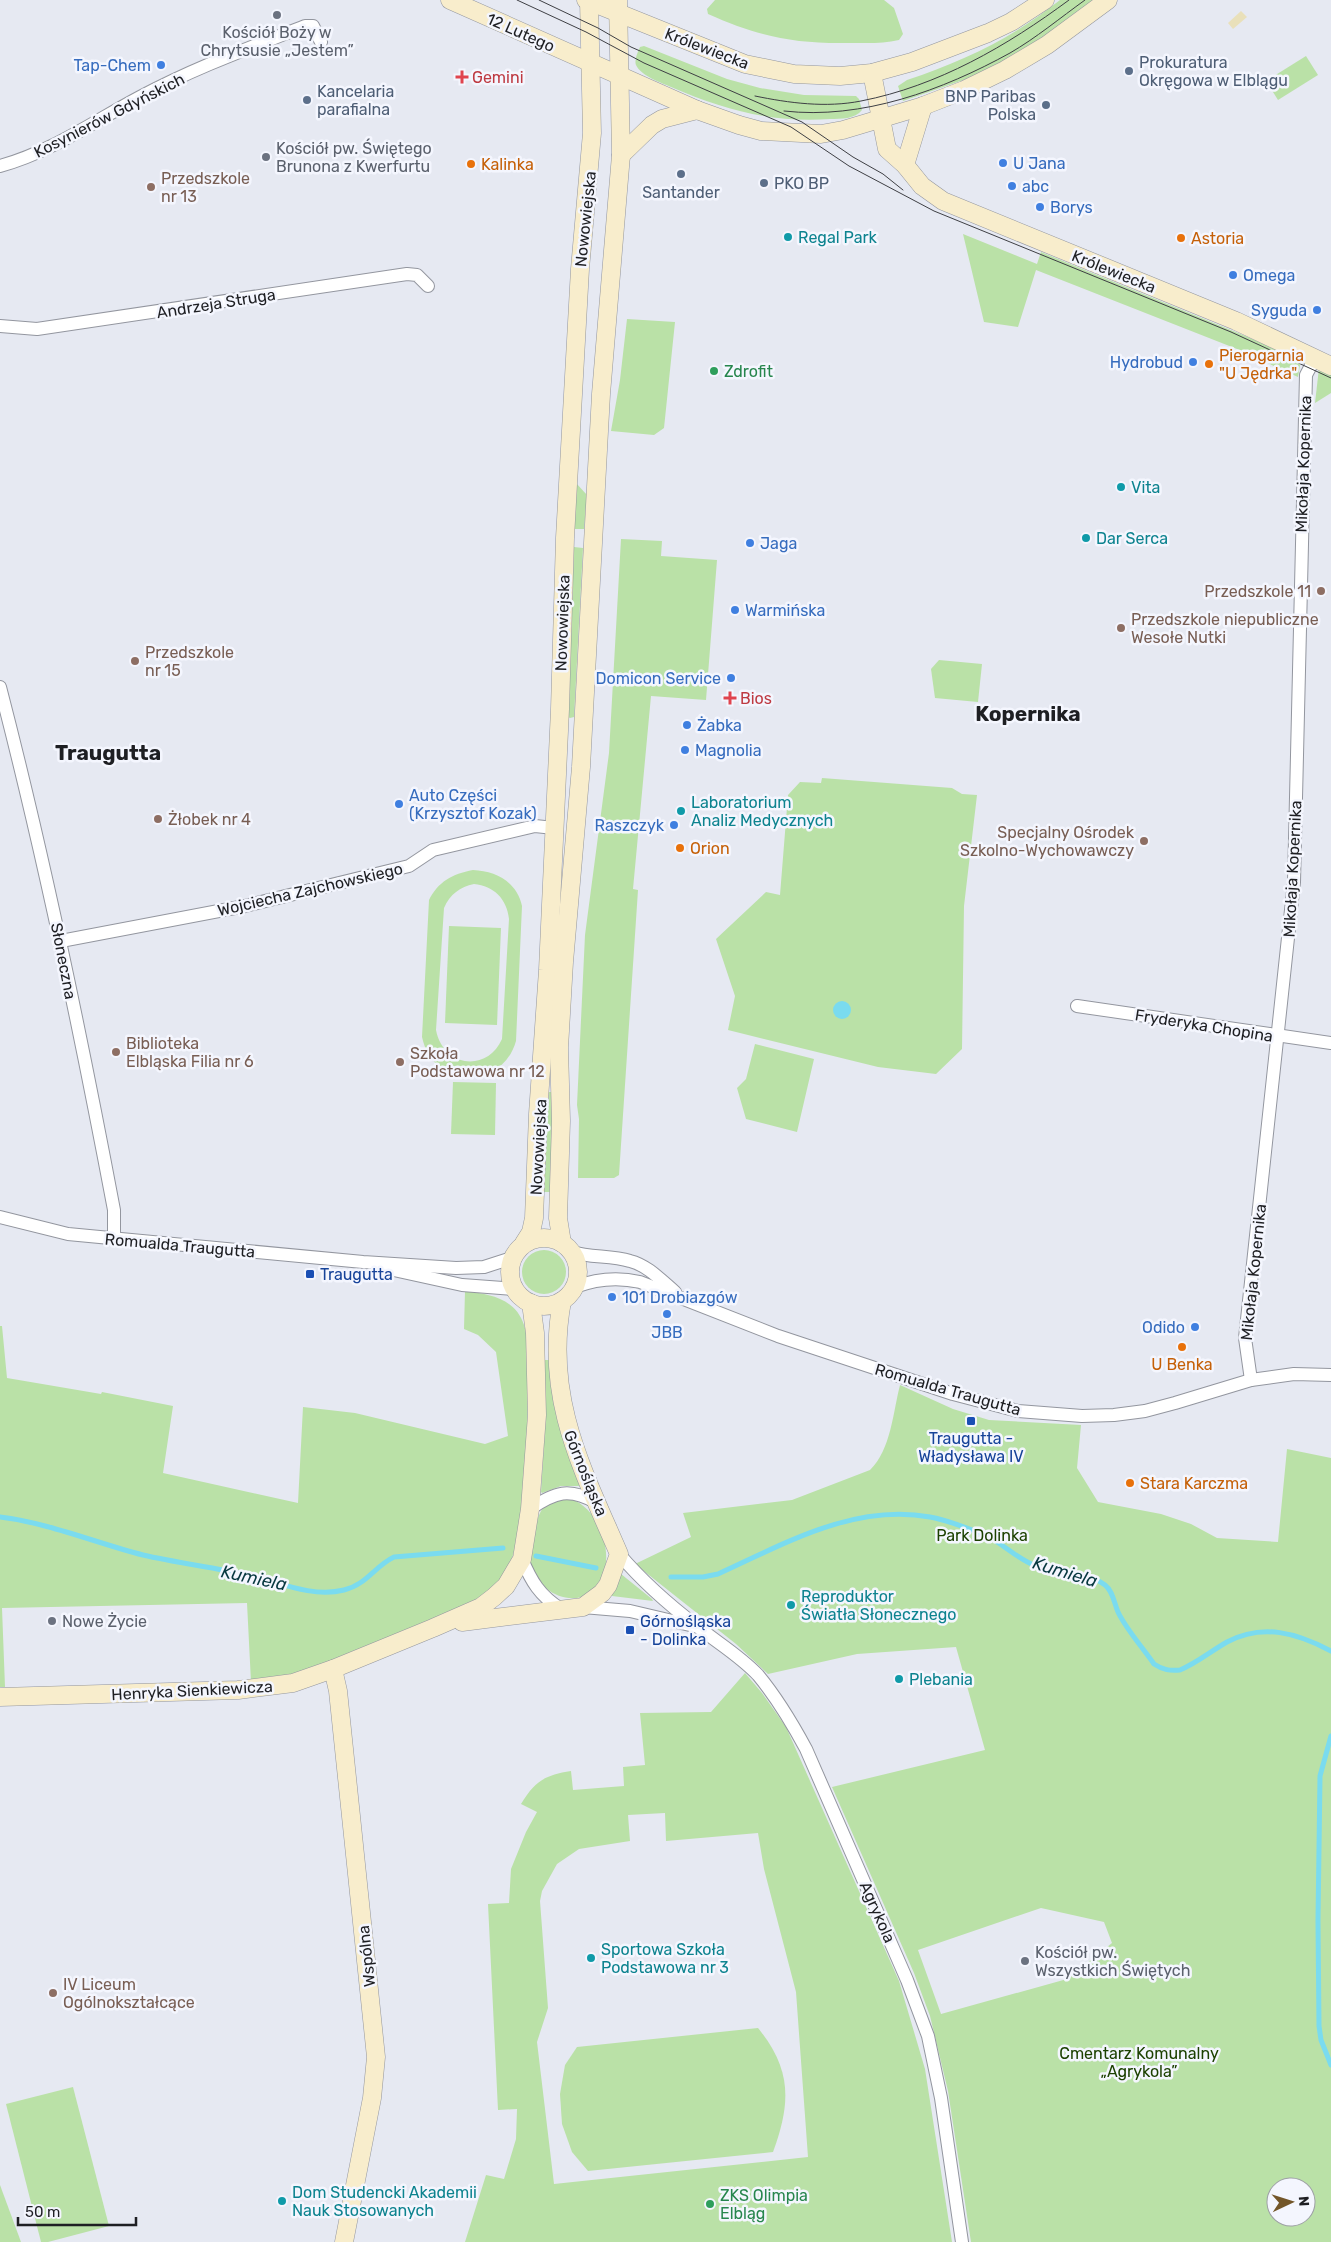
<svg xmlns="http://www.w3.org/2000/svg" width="1331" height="2242" font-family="Rubik,sans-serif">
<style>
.green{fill:#bae1a7;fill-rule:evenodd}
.sand{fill:#e9e0ba}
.water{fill:#7adbef}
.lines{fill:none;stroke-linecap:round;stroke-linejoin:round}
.stream{stroke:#7adbef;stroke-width:5}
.street-casing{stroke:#93969f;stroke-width:14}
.secondary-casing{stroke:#93969f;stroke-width:19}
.street{stroke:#fff;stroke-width:12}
.secondary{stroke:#f8edcc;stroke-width:18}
.tram{stroke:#3e3f44;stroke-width:1}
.worship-dot{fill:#6b7280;stroke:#f4f6fe;stroke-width:2}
.shop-dot{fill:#3f7fe0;stroke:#f4f6fe;stroke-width:2}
.service-dot{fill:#5c6f8a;stroke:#f4f6fe;stroke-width:2}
.health-dot{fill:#e0444e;stroke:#f4f6fe;stroke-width:2}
.food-dot{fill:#e8710a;stroke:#f4f6fe;stroke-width:2}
.education-dot{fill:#8d6e63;stroke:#f4f6fe;stroke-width:2}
.culture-dot{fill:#0f9aa8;stroke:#f4f6fe;stroke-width:2}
.leisure-dot{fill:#2e9e5b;stroke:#f4f6fe;stroke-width:2}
.transit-dot{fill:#1a4fb4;stroke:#f4f6fe;stroke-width:2}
.labels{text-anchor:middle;stroke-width:5;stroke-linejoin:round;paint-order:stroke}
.worship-label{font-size:16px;fill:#5b616d;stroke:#f4f6fe;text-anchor:start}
.street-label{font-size:16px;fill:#1e1f23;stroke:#f4f6fe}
.service-label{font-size:16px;fill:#4e5e75;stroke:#f4f6fe;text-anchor:start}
.shop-label{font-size:16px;fill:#366cbe;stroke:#f4f6fe;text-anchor:start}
.health-label{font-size:16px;fill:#be3a42;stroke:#f4f6fe;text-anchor:start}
.food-label{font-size:16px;fill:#c56008;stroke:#f4f6fe;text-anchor:start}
.education-label{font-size:16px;fill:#785e54;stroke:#f4f6fe;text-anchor:start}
.culture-label{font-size:16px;fill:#0d838f;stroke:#f4f6fe;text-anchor:start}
.leisure-label{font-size:16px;fill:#27864d;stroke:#f4f6fe;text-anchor:start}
.transit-label{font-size:16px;fill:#164399;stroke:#f4f6fe;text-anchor:start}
.park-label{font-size:16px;fill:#1c4100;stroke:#f4f6fe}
.water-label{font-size:18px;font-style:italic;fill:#083840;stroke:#f4f6fe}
.district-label{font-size:21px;font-weight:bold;fill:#1e1f23;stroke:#f4f6fe}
</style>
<rect width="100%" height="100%" fill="#e6e9f2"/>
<!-- green -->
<g class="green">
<path d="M 715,0 L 884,0 L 894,8 L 903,34 L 899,40 C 883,44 867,43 850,43 C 794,44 760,37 708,14 L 707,9 Z"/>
<path d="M 1060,0 L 1093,0 L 1032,46 L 1010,58 L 969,78 L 903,101 L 898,86 L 907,80 C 964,61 1014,37 1060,0 Z"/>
<path d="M 644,46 L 727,79 L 760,88 L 804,95 L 856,96 L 859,99 L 862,110 C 855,119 841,119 830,119 C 771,123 725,110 671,87 C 662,83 641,76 636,65 C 634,61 638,51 640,47 Z"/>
<path d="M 1306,56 L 1318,75 L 1278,100 L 1266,81 Z"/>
<path d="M 963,234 L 1037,264 L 1041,252 L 1301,359 L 1298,377 L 1237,349 L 1036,270 L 1018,327 L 984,322 Z"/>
<path d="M 627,319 L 675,322 L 664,428 L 654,435 L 611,431 L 620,380 Z"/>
<path d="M 1319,368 L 1331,374 L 1331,393 L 1315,403 Z"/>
<path d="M 576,483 L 587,495 L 584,529 L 574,529 Z"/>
<path d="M 621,539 L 662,541 L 661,556 L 717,560 L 706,700 L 651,696 L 633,889 L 638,890 L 619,1175 L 614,1178 L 578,1178 L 579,1119 L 577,1105 L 585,935 L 609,753 Z"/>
<path d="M 574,547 L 583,548 L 574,717 L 570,718 L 568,717 Z"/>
<path d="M 939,660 L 982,664 L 978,702 L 935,698 L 931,669 Z"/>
<path d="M 822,778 L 952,788 L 962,794 L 977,795 L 964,906 L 962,1049 L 936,1074 L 878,1067 L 728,1030 L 735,996 L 716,939 L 766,892 L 780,895 L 788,795 L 800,782 L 821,783 Z"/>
<path d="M 473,870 C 496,871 517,882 522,906 L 516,1041 C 502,1091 433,1089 422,1037 L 429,900 C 438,882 452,874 473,870 ZM 474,884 C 494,886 507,899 509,919 L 502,1039 C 487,1073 443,1067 436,1030 L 444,908 C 450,894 460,887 474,884 Z"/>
<path d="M 449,926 L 501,928 L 497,1025 L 445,1023 Z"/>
<path d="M 755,1044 L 814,1059 L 797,1132 L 746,1119 L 737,1088 L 746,1079 Z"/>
<path d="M 453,1082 L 496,1083 L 495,1135 L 451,1134 Z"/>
<path d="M 549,1092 L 553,1092 L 551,1192 L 544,1192 Z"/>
<circle cx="544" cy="1272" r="22"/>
<path d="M 465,1291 C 489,1294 515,1298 524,1325 C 530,1343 528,1370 528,1389 C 527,1440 528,1526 507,1571 C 502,1582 494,1588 485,1596 L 412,1628 L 306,1670 L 279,1678 L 251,1682 L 247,1603 L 2,1608 L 5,1687 L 0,1687 L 0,1326 L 2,1326 L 7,1378 L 101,1394 L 102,1392 L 173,1406 L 163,1473 L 298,1503 L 303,1407 L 355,1413 L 485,1444 L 508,1436 L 496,1352 L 478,1335 L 464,1329 Z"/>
<path d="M 544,1360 L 550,1360 C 553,1405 563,1444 581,1486 L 561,1486 L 542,1493 L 541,1492 L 545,1427 Z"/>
<path d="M 900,1385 L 953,1409 L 989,1420 L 1081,1425 L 1077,1468 L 1098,1502 L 1161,1514 L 1191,1524 L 1217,1538 L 1278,1542 L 1287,1449 L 1331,1458 L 1331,2242 L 971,2242 L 948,2091 L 930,2016 L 914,1973 L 832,1787 L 985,1750 L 956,1647 L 857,1654 L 768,1674 L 736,1644 L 635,1564 L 691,1537 L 683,1513 L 792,1500 L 870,1470 C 891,1450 893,1412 900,1385 ZM 1041,1908 L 1104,1922 L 1112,1943 L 1067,1979 L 941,2014 L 918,1950 ZM 1276,2187 L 1306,2187 L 1306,2217 L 1276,2217 Z"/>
<path d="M 571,1499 C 599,1509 613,1549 603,1576 C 588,1614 538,1599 531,1563 C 529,1554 533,1543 535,1533 C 539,1506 544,1502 571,1499 Z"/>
<path d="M 621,1574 L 652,1599 L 653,1601 L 612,1596 L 612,1594 Z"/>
<path d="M 745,1673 L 762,1693 L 786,1727 L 899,1981 L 925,2069 L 952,2242 L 465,2242 L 486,2175 L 504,2179 L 516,2139 L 517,2109 L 498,2110 L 488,1904 L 509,1903 L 511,1869 L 526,1832 L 537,1812 L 521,1804 C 535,1781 545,1775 571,1771 L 573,1790 L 624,1786 L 623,1767 L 645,1765 L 640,1713 L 711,1712 ZM 665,1813 L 666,1841 L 758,1833 L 764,1869 L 796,1992 L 808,2157 L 554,2184 L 537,2042 L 548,2008 L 540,1901 L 542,1891 L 557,1864 L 579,1849 L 630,1841 L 628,1815 Z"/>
<path d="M 758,2028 C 792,2070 791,2103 773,2152 L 588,2171 L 572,2152 L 562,2124 L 560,2094 L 565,2065 L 577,2047 Z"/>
<path d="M 73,2087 L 109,2226 L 48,2242 L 41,2242 L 6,2104 Z"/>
<path d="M 0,2185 L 21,2242 L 0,2242 Z"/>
</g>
<!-- sand -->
<path class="sand" d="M 1241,11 L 1247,17 L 1233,29 L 1228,23 Z"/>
<!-- water -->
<circle class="water" cx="842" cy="1010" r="9"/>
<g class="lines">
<!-- stream -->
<g class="stream">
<path d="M 0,1517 C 49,1523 96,1543 143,1555 C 177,1563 213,1567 248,1575 C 278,1582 312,1598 344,1590 C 366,1585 375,1566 394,1557 L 503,1548"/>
<path d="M 536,1556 L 596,1568"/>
<path d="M 671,1577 L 703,1577 L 718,1574 C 784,1544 854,1503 930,1517 C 947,1520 964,1527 980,1533 C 1000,1540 1016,1559 1036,1566 C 1057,1574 1086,1571 1105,1585 C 1113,1591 1114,1603 1118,1612 C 1126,1629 1143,1648 1154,1664 C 1163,1670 1170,1671 1180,1670 C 1197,1663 1211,1651 1227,1642 C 1263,1623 1297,1633 1331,1651"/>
<path d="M 1331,1736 L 1320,1776 L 1318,1921 L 1319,2026 L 1321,2040 L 1331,2065"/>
</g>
<!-- street casing -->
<g class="street-casing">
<g id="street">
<path d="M 0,166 C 51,152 93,122 140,97 C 192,69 249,48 305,26 L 313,26 L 321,42"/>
<path d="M 0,326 L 37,329 L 407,274 L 417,275 L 428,286"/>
<path d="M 0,687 C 45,860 81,1035 114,1210 L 114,1238"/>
<path d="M 61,941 L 245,906 L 409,866 L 433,850 L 535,826 L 554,828"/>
<path d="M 1077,1006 L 1331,1043"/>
<path d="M 0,1217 L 68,1234 L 363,1262 L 456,1268 L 484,1267 L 512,1258"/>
<path d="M 572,1252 C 591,1258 611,1255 630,1261 C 647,1265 661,1280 675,1292"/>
<path d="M 389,1269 L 462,1285 L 515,1289"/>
<path d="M 575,1287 C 596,1279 618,1277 640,1282 L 778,1336 L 953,1394 L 1018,1411 L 1082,1416 L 1114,1415 L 1145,1411 L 1175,1403 L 1251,1380 L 1294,1374 L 1331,1375"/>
<path d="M 1251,1380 L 1245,1338 L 1294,882 L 1306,375 L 1315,358"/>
<path d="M 530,1509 C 555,1492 569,1487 597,1503"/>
<path d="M 619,1554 C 642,1581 669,1605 698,1627 C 718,1643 740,1656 758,1675 C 777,1698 792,1723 806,1749 L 907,1980 L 928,2036 L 941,2098 L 962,2242"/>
<path d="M 522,1559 C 531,1581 540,1596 561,1609"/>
<path d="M 583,1607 L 630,1611 L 694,1626"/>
</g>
</g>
<!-- secondary casing -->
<g class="secondary-casing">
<g id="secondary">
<path d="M 450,0 L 697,110 L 739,125 L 761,131 L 821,134 L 843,130 L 923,106 L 964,90 L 1005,70 L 1047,45 L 1108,0"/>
<path d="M 586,0 L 745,64 L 794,74 L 840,76 L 872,73 L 912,62 L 988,33 L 1011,22 L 1045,0"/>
<path d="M 872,73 L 887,149 L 905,165 L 922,186 L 943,201 L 1236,321 L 1331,366"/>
<path d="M 621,155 L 652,125 L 662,119 L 697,110"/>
<path d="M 905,165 L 923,106"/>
<circle cx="544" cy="1272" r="34"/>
<path d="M 524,1243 L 531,1232 L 534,1218 L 538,1114 L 548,970 L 560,709 L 565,538 L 580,269 L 592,133 L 589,0"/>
<path d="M 562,1243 L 558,1218 L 561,1121 L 559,1048 L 564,962 L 581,767 L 601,394 L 621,155 L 618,0"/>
<path d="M 462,1622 L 583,1607 L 602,1593 L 608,1585 L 619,1554 C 582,1468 544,1398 562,1301"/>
<path d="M 333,1669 L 338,1691 L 376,2057 L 372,2098 L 344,2242"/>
<path d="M 0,1697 L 238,1690 L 293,1683 L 333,1669 L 433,1628 L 481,1607 L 494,1597 L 506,1586 L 522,1559 L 530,1509 L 537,1415 L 535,1333 L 531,1303"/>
</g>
</g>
<!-- street -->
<use href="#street" class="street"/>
<!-- secondary -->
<use href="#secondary" class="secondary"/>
<!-- tram -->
<g class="tram">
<path d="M 517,0 L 586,32 L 644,63 L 791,127 L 849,166 L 934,211 L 1231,332 L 1331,378"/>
<path d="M 539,0 L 598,28 L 631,47 L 802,122 L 853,157 L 883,174 L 903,190"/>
<path d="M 755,96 C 789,103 826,108 861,101 C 938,86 1007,46 1069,0"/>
<path d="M 784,111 C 862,120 943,90 1010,53 C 1036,38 1060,18 1085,0"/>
</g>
</g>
<!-- markers -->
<g class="worship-dot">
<circle cx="277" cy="15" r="5"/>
<circle cx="266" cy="157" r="5"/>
<circle cx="52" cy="1621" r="5"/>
<circle cx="1025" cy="1961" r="5"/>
</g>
<g class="shop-dot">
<circle cx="161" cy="65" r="5"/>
<circle cx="1003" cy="163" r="5"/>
<circle cx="1012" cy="186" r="5"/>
<circle cx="1040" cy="207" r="5"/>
<circle cx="1233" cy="275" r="5"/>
<circle cx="1317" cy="310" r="5"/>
<circle cx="1193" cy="362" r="5"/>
<circle cx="750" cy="543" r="5"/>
<circle cx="735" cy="610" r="5"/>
<circle cx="731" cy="678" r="5"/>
<circle cx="687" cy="725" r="5"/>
<circle cx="685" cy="750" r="5"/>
<circle cx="399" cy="804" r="5"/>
<circle cx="674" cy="825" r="5"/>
<circle cx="612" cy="1297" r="5"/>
<circle cx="667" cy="1314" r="5"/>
<circle cx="1195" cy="1327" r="5"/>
</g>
<g class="service-dot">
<circle cx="1129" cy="71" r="5"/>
<circle cx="307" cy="100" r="5"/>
<circle cx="1046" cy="105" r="5"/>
<circle cx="681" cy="174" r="5"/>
<circle cx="764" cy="183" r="5"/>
</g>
<g class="health-dot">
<path d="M459.5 69.5h5v5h5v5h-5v5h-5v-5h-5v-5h5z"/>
<path d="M727.5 690.5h5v5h5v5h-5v5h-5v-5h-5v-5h5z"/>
</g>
<g class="food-dot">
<circle cx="471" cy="164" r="5"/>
<circle cx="1181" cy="238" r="5"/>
<circle cx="1209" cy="364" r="5"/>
<circle cx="680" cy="848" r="5"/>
<circle cx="1182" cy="1347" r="5"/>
<circle cx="1130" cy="1483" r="5"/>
</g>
<g class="education-dot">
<circle cx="151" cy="187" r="5"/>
<circle cx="1321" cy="591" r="5"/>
<circle cx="1121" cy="628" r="5"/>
<circle cx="135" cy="661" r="5"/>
<circle cx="158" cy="819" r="5"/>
<circle cx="1144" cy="841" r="5"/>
<circle cx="116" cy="1052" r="5"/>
<circle cx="400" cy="1062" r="5"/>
<circle cx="53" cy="1993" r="5"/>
</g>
<g class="culture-dot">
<circle cx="788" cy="237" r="5"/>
<circle cx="1121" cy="487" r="5"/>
<circle cx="1086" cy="538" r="5"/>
<circle cx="681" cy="811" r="5"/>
<circle cx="791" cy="1605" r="5"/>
<circle cx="899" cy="1679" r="5"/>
<circle cx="591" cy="1958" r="5"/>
<circle cx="282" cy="2201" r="5"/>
</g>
<g class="leisure-dot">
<circle cx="714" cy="371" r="5"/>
<circle cx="710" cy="2204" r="5"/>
</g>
<g class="transit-dot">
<rect x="305" y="1269" width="10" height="10" rx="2.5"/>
<rect x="966" y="1416" width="10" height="10" rx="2.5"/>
<rect x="625" y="1625" width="10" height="10" rx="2.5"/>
</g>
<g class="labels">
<!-- worship labels -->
<g class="worship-label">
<text x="277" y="38" text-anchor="middle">Kościół Boży w<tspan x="277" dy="18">Chrytsusie „Jestem”</tspan></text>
<text x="276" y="154">Kościół pw. Świętego<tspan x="276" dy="18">Brunona z Kwerfurtu</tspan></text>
<text x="62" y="1627">Nowe Życie</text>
<text x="1035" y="1958">Kościół pw.<tspan x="1035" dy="18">Wszystkich Świętych</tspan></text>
</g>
<!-- street labels -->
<g class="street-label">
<text transform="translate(521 32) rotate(24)" y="6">12 Lutego</text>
<text transform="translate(707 48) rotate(21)" y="6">Królewiecka</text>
<text transform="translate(109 115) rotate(-27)" y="6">Kosynierów Gdyńskich</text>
<text transform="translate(585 219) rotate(-84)" y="6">Nowowiejska</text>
<text transform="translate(1114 271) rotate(22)" y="6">Królewiecka</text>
<text transform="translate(216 303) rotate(-9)" y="6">Andrzeja Struga</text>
<text transform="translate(1303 464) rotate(-88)" y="6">Mikołaja Kopernika</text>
<text transform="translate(562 623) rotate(-88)" y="6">Nowowiejska</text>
<text transform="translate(1292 869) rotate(-87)" y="6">Mikołaja Kopernika</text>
<text transform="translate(310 889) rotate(-13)" y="6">Wojciecha Zajchowskiego</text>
<text transform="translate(64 961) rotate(79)" y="6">Słoneczna</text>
<text transform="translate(1204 1025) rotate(9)" y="6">Fryderyka Chopina</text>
<text transform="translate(538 1147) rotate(-87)" y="6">Nowowiejska</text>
<text transform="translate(180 1245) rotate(5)" y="6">Romualda Traugutta</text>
<text transform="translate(1253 1272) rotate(-84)" y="6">Mikołaja Kopernika</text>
<text transform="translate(948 1389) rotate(16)" y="6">Romualda Traugutta</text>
<text transform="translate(586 1473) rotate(68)" y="6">Górnośląska</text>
<text transform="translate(192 1690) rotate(-3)" y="6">Henryka Sienkiewicza</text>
<text transform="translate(878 1912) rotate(66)" y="6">Agrykola</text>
<text transform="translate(366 1956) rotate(-96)" y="6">Wspólna</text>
</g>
<!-- service labels -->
<g class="service-label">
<text x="1139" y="68">Prokuratura<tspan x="1139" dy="18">Okręgowa w Elblągu</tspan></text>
<text x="317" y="97">Kancelaria<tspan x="317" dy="18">parafialna</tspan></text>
<text x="1036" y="102" text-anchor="end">BNP Paribas<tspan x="1036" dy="18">Polska</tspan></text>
<text x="774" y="189">PKO BP</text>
<text x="681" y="198" text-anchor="middle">Santander</text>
</g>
<!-- shop labels -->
<g class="shop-label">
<text x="151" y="71" text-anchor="end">Tap-Chem</text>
<text x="1013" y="169">U Jana</text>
<text x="1022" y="192">abc</text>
<text x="1050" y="213">Borys</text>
<text x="1243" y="281">Omega</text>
<text x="1307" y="316" text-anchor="end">Syguda</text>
<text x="1183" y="368" text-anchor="end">Hydrobud</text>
<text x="760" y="549">Jaga</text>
<text x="745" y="616">Warmińska</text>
<text x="721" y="684" text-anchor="end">Domicon Service</text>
<text x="697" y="731">Żabka</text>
<text x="695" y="756">Magnolia</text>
<text x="409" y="801">Auto Części<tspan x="409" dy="18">(Krzysztof Kozak)</tspan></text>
<text x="664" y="831" text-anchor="end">Raszczyk</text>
<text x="622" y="1303">101 Drobiazgów</text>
<text x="1185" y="1333" text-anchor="end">Odido</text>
<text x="667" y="1338" text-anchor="middle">JBB</text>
</g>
<!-- health labels -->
<g class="health-label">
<text x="472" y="83">Gemini</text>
<text x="740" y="704">Bios</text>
</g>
<!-- food labels -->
<g class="food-label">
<text x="481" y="170">Kalinka</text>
<text x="1191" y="244">Astoria</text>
<text x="1219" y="361">Pierogarnia<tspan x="1219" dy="18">"U Jędrka"</tspan></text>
<text x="690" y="854">Orion</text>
<text x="1182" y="1370" text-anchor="middle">U Benka</text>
<text x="1140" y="1489">Stara Karczma</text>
</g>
<!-- education labels -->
<g class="education-label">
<text x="161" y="184">Przedszkole<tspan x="161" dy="18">nr 13</tspan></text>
<text x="1311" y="597" text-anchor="end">Przedszkole 11</text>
<text x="1131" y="625">Przedszkole niepubliczne<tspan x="1131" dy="18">Wesołe Nutki</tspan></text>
<text x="145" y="658">Przedszkole<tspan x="145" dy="18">nr 15</tspan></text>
<text x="168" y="825">Żłobek nr 4</text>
<text x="1134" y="838" text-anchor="end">Specjalny Ośrodek<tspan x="1134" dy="18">Szkolno-Wychowawczy</tspan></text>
<text x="126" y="1049">Biblioteka<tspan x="126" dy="18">Elbląska Filia nr 6</tspan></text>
<text x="410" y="1059">Szkoła<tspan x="410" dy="18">Podstawowa nr 12</tspan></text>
<text x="63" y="1990">IV Liceum<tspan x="63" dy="18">Ogólnokształcące</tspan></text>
</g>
<!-- culture labels -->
<g class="culture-label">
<text x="798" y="243">Regal Park</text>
<text x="1131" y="493">Vita</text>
<text x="1096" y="544">Dar Serca</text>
<text x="691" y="808">Laboratorium<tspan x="691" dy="18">Analiz Medycznych</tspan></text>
<text x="801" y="1602">Reproduktor<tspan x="801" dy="18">Światła Słonecznego</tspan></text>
<text x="909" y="1685">Plebania</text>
<text x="601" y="1955">Sportowa Szkoła<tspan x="601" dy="18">Podstawowa nr 3</tspan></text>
<text x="292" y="2198">Dom Studencki Akademii<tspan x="292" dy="18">Nauk Stosowanych</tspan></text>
</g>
<!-- leisure labels -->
<g class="leisure-label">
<text x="724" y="377">Zdrofit</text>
<text x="720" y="2201">ZKS Olimpia<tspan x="720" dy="18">Elbląg</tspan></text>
</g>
<!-- transit labels -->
<g class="transit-label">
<text x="320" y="1280">Traugutta</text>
<text x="971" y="1444" text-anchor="middle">Traugutta -<tspan x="971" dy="18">Władysława IV</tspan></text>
<text x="640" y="1627">Górnośląska<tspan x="640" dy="18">- Dolinka</tspan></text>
</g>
<!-- park labels -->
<g class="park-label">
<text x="982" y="1541">Park Dolinka</text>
<text x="1139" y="2059">Cmentarz Komunalny<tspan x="1139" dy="18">„Agrykola”</tspan></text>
</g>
<!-- water labels -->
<g class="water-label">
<text transform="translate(1065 1572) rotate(17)" y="6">Kumiela</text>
<text transform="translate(254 1578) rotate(12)" y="6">Kumiela</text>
</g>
<!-- district labels -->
<g class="district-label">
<text x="1028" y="721">Kopernika</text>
<text x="108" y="760">Traugutta</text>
</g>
</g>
<!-- north arrow -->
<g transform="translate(1291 2202) rotate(86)"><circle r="24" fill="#f4f6fe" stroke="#9ea0a6"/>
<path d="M0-4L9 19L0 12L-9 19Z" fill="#735629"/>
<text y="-8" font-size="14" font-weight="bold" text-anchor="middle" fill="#1e1f23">N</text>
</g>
<!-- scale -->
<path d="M18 2217v8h118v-8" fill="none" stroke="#1e1f23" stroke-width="2.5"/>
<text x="25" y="2217" font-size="15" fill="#1e1f23" stroke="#f4f6fe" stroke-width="4" paint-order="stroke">50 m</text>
</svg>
